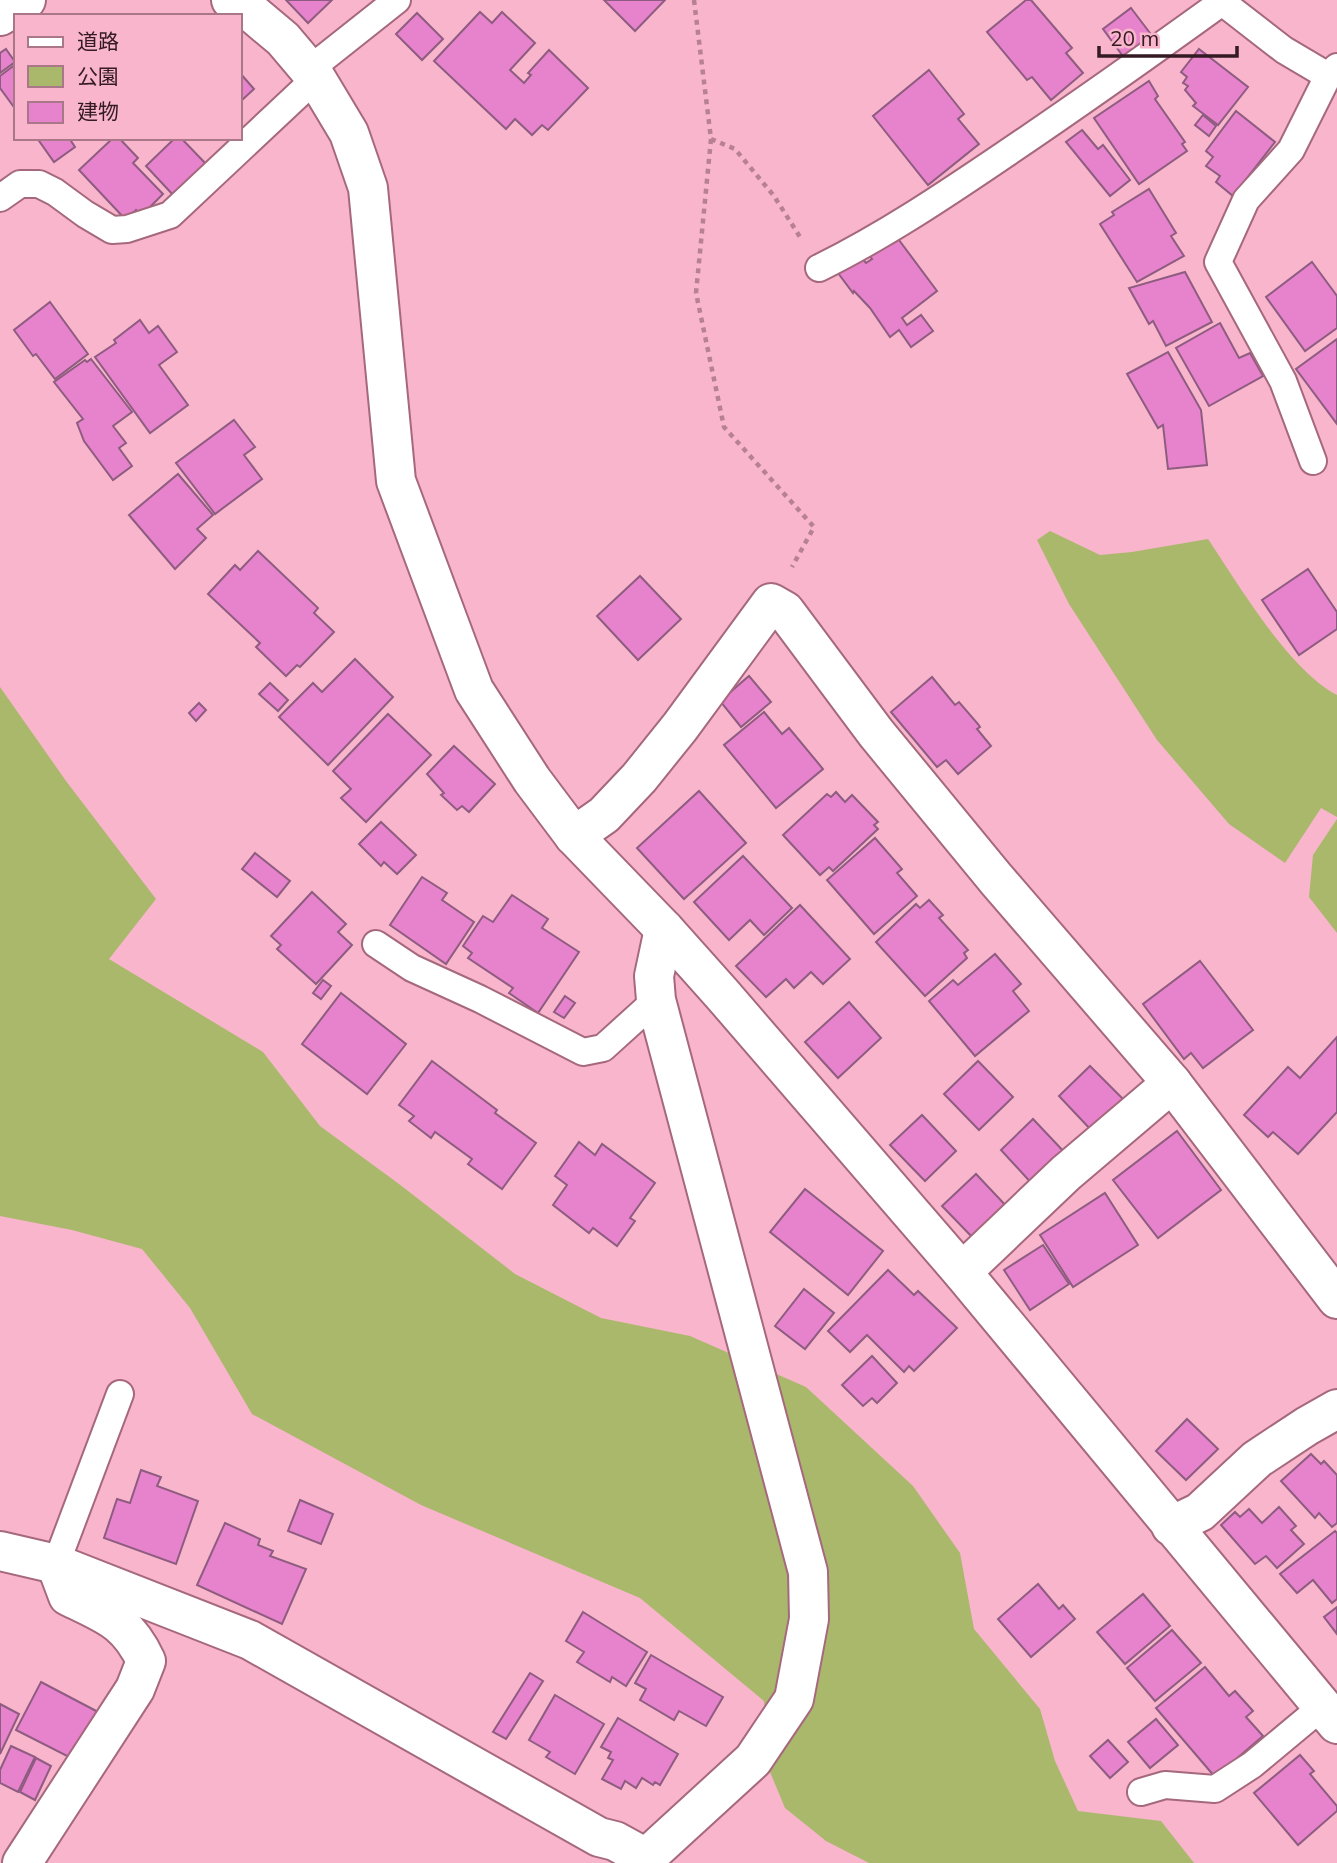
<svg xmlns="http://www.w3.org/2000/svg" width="1337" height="1863" font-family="Mulish,'Noto Sans JP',sans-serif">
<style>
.green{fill:#aab86c}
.building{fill:#e783cc;stroke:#8e5c80;stroke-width:2}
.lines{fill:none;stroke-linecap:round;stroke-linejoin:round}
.service-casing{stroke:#a5687d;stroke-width:30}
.minor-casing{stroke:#a5687d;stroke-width:42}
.path{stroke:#b78193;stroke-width:4.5;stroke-dasharray:5 5;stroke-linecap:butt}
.service{stroke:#fff;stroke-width:26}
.minor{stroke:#fff;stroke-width:38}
</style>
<rect width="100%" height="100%" fill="#f8b5cb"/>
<!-- green -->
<g class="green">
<path d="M 1050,531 L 1100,555 L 1132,552 L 1208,539 C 1239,585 1288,669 1337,695 L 1337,817 L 1321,808 L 1285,863 L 1229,824 L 1157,740 L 1069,604 L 1037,540 Z"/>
<path d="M 0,687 L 66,781 L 156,899 L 109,959 L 263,1052 L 320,1126 L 399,1184 L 515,1274 L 601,1318 L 690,1336 L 806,1387 L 913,1486 L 960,1553 L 974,1629 L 1040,1709 L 1055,1761 L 1078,1811 L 1161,1821 L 1194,1863 L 869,1863 L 826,1841 L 785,1808 L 770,1772 L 764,1701 L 640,1598 L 421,1505 L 252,1414 L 190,1308 L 142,1249 L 72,1230 L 0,1216 Z"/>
<path d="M 1337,819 L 1337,933 L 1309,897 L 1313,855 Z"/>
</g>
<!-- building -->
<g class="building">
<path d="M 286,0 L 332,0 L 308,23 Z"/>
<path d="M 604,0 L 665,0 L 635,31 Z"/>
<path d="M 1026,0 L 1031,0 L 1072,48 L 1066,53 L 1083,73 L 1051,100 L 1032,77 L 1027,80 L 987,32 Z"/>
<path d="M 1131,8 L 1153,37 L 1125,59 L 1103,29 Z"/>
<path d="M 480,12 L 492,23 L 502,12 L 535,43 L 510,70 L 524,83 L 531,75 L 528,73 L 549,50 L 588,88 L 548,130 L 542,125 L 532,135 L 515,119 L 506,129 L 434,61 Z"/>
<path d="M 417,13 L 443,39 L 422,60 L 396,34 Z"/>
<path d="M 6,49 L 15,62 L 0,73 L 0,53 Z"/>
<path d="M 1199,49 L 1248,87 L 1218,125 L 1193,106 L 1196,103 L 1185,90 L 1188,86 L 1183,83 L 1187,77 L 1181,72 Z"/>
<path d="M 16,64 L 16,110 L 0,88 L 0,76 Z"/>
<path d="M 929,70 L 964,114 L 958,119 L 979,144 L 928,185 L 873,116 Z"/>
<path d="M 240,73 L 254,89 L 240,102 Z"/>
<path d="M 1149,81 L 1158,96 L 1155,99 L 1185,142 L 1182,144 L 1187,151 L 1139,184 L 1094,118 Z"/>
<path d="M 1236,111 L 1275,142 L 1233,196 L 1216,182 L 1220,176 L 1206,166 L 1213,157 L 1206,151 Z"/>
<path d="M 1203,115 L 1216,126 L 1209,136 L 1195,125 Z"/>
<path d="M 1082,130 L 1098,149 L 1103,145 L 1130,180 L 1110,196 L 1066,142 Z"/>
<path d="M 37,138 L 69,138 L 75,147 L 54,162 Z"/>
<path d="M 113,138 L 119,138 L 138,158 L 133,163 L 163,194 L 141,216 L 136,210 L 126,220 L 79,170 Z"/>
<path d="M 175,138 L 181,138 L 208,166 L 175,197 L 146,166 Z"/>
<path d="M 1149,189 L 1176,233 L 1171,236 L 1184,256 L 1137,282 L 1100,224 L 1114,215 L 1112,212 Z"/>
<path d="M 896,236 L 937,291 L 902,318 L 907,325 L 921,315 L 933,331 L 911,347 L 899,330 L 890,337 L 870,308 L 854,291 L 853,293 L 838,273 L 860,256 L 866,263 L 872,259 L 868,254 Z"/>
<path d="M 1312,262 L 1337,296 L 1337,328 L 1305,351 L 1266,297 Z"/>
<path d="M 1185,272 L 1212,322 L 1166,346 L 1153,321 L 1149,324 L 1129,288 Z"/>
<path d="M 50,302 L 88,354 L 55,379 L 36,354 L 33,356 L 14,330 Z"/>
<path d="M 140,320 L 149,333 L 158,326 L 177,352 L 159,365 L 188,405 L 150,433 L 95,357 L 116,343 L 114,340 Z"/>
<path d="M 1220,323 L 1239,358 L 1250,353 L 1263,376 L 1209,406 L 1176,348 Z"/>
<path d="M 1337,339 L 1337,424 L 1296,369 Z"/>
<path d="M 1168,352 L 1201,410 L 1207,465 L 1168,469 L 1163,425 L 1158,428 L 1127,374 Z"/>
<path d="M 91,359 L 132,412 L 113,426 L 126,443 L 119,448 L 132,466 L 113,480 L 84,441 L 77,423 L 83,419 L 54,382 L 85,360 L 87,362 Z"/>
<path d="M 234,420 L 255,447 L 244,455 L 262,479 L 215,514 L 176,463 Z"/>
<path d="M 178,474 L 213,515 L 197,529 L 206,538 L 175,569 L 129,515 Z"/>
<path d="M 258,551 L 318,608 L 314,613 L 334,632 L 300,667 L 297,665 L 286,676 L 256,647 L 260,643 L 208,594 L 235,565 L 240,570 Z"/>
<path d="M 1308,569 L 1337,612 L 1337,629 L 1299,655 L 1262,600 Z"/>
<path d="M 640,576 L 681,619 L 638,660 L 597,616 Z"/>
<path d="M 355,659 L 393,697 L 328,765 L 279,717 L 313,683 L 322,692 Z"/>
<path d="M 749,676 L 771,702 L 741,727 L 720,701 Z"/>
<path d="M 932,677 L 955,705 L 959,702 L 978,724 L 980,727 L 977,729 L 991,746 L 958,774 L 946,760 L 937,767 L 891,712 Z"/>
<path d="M 270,683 L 288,700 L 278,711 L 259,694 Z"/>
<path d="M 199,703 L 206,710 L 196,721 L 189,713 Z"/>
<path d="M 764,712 L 782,734 L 789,728 L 823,769 L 776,808 L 724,745 Z"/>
<path d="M 388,714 L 431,755 L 366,822 L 341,798 L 351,789 L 333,771 Z"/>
<path d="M 454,746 L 495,784 L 469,812 L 462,806 L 457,810 L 441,795 L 444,793 L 427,774 Z"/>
<path d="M 699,791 L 746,843 L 684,899 L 637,848 Z"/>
<path d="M 836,792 L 845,802 L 852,795 L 878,822 L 874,825 L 878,829 L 833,871 L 829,867 L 820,875 L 783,835 L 827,794 L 831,797 Z"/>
<path d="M 381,822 L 416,855 L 397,874 L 384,862 L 381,866 L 359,844 Z"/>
<path d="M 875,838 L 902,869 L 897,873 L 917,896 L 874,934 L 827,880 Z"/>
<path d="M 255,853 L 290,881 L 277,897 L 242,869 Z"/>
<path d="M 743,856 L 792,908 L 764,935 L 750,920 L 729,940 L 694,902 Z"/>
<path d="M 422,877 L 447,893 L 442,900 L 474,922 L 446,964 L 390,925 Z"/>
<path d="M 312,892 L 346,924 L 338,932 L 352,945 L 316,984 L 277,949 L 281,945 L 271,936 Z"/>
<path d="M 512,895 L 548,919 L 542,928 L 579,952 L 538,1013 L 509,993 L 513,988 L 468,958 L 472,953 L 463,946 L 483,916 L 493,922 Z"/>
<path d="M 929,900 L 943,915 L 939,918 L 968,950 L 964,953 L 967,958 L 925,996 L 876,942 L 916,904 L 920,908 Z"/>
<path d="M 800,905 L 850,959 L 823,984 L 811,972 L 794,988 L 786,979 L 766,997 L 736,966 Z"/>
<path d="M 995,954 L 1021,984 L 1013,991 L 1029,1011 L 975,1056 L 929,1001 L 953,980 L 958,985 Z"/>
<path d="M 1200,961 L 1253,1030 L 1203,1068 L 1191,1053 L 1184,1059 L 1143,1004 Z"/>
<path d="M 323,980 L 331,986 L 321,999 L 313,993 Z"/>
<path d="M 341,993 L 406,1044 L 367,1094 L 302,1044 Z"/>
<path d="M 565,996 L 575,1003 L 564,1018 L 554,1012 Z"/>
<path d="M 849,1002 L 881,1038 L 838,1078 L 805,1042 Z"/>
<path d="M 1337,1037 L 1337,1112 L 1298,1154 L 1273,1132 L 1268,1137 L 1244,1115 L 1288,1067 L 1300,1078 Z"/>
<path d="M 432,1061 L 497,1110 L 495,1113 L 536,1143 L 502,1189 L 468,1164 L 472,1159 L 435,1132 L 431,1138 L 409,1121 L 414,1116 L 399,1105 Z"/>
<path d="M 978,1061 L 1013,1097 L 979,1130 L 944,1094 Z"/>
<path d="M 1090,1066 L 1125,1101 L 1093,1132 L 1059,1096 Z"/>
<path d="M 922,1115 L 956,1151 L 925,1181 L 890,1145 Z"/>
<path d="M 1033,1119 L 1068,1156 L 1035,1187 L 1001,1150 Z"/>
<path d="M 1177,1131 L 1221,1190 L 1158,1238 L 1113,1180 Z"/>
<path d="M 579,1142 L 595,1155 L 602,1144 L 655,1183 L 630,1218 L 635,1221 L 617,1246 L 593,1228 L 589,1233 L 553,1205 L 567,1185 L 555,1176 Z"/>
<path d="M 976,1174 L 1010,1210 L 977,1242 L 942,1206 Z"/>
<path d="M 805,1189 L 883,1251 L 848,1295 L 770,1232 Z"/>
<path d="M 1105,1193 L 1138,1245 L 1073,1287 L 1040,1235 Z"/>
<path d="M 1043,1245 L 1069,1284 L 1030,1310 L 1004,1270 Z"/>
<path d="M 888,1270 L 914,1295 L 918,1291 L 957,1328 L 914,1371 L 909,1366 L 904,1372 L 867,1335 L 850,1352 L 828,1331 Z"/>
<path d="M 804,1289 L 834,1313 L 805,1349 L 775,1326 Z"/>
<path d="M 872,1356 L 897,1383 L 877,1403 L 872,1398 L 863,1406 L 842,1385 Z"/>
<path d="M 1187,1419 L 1218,1449 L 1186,1480 L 1156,1451 Z"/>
<path d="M 1311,1454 L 1321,1464 L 1324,1461 L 1337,1475 L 1337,1523 L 1332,1527 L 1319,1513 L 1315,1518 L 1281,1481 Z"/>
<path d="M 141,1470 L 161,1477 L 157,1486 L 198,1501 L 176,1564 L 104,1538 L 117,1499 L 130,1503 Z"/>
<path d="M 300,1500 L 333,1514 L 321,1544 L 288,1531 Z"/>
<path d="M 1279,1507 L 1296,1526 L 1291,1530 L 1304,1544 L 1277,1568 L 1266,1556 L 1255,1564 L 1221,1525 L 1235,1512 L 1240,1517 L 1249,1509 L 1262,1523 Z"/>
<path d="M 225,1523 L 260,1539 L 258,1545 L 273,1551 L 270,1556 L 306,1569 L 282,1624 L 197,1585 Z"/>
<path d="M 1335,1531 L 1337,1533 L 1337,1599 L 1332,1603 L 1313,1580 L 1297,1593 L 1280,1574 Z"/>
<path d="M 1038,1584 L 1059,1609 L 1063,1605 L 1075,1619 L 1031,1657 L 998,1619 Z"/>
<path d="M 1143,1594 L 1170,1626 L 1125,1664 L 1097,1632 Z"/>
<path d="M 1337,1607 L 1337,1634 L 1324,1617 Z"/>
<path d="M 583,1612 L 647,1652 L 626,1686 L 612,1677 L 610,1682 L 577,1662 L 584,1652 L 566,1641 Z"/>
<path d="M 1172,1630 L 1201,1663 L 1155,1701 L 1127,1668 Z"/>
<path d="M 651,1655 L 723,1697 L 706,1726 L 679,1711 L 674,1720 L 640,1700 L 646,1689 L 635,1683 Z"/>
<path d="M 1205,1667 L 1229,1696 L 1235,1691 L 1253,1711 L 1246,1717 L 1263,1736 L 1215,1777 L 1156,1708 Z"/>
<path d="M 530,1673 L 543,1681 L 506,1739 L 493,1732 Z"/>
<path d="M 41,1682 L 100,1713 L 71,1758 L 16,1730 Z"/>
<path d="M 555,1695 L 604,1724 L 575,1774 L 546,1757 L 550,1752 L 529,1740 Z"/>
<path d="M 0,1704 L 19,1714 L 0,1754 Z"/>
<path d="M 618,1718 L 678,1754 L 660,1785 L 655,1782 L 653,1785 L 642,1778 L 636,1788 L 625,1781 L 621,1789 L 602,1779 L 613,1760 L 608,1758 L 611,1752 L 601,1747 Z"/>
<path d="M 1156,1719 L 1178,1745 L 1150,1768 L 1128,1742 Z"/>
<path d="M 1108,1740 L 1128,1762 L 1110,1778 L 1090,1756 Z"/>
<path d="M 11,1746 L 35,1757 L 18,1792 L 0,1783 L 0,1770 Z"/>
<path d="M 1300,1755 L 1314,1771 L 1310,1774 L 1337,1806 L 1337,1811 L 1298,1845 L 1254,1793 Z"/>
<path d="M 36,1758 L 51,1766 L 35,1800 L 20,1792 Z"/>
</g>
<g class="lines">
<!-- service casing -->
<g class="service-casing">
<g id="service">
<path d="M 310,69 L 397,0"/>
<path d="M 0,198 L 20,184 L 39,184 L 55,192 L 85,214 L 112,230 L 127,229 L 170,215 L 316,78"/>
<path d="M 819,268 C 884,236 945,195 1004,155 C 1078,105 1150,54 1222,2 L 1284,50 L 1328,76"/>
<path d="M 1313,461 L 1283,381 L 1218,262 L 1246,200 L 1291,150 L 1328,76 L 1337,67"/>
<path d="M 376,944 L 412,968 L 480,999 L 583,1052 L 603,1048 L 656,1000"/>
<path d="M 56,1564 L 120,1394"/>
<path d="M 1141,1792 L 1165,1785 L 1215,1789 L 1252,1765 L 1323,1706"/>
</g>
</g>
<!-- minor casing -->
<g class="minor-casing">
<g id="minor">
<path d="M 231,0 L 252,13 L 283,39 L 316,78 L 349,133 L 368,188 L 396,481 L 474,690 L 532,780 L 574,836 L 664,929 L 722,994 L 962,1272 L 1337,1724"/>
<path d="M 0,16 L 26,0"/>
<path d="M 574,836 L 604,815 L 639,778 L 680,727 L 771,603 L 785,611 L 876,733 L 996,879 L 1172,1083"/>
<path d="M 962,1272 L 1066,1173 L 1172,1083 L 1337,1299"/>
<path d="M 1171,1526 L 1200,1512 L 1257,1459 L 1307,1426 L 1337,1409"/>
<path d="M 0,1551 L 56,1564 L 250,1640 L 599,1837 L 615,1841 L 646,1858 L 649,1863"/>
<path d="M 646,1858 L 753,1760 L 794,1699 L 809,1619 L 808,1572 L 656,1000 L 654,976 L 664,929"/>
<path d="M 22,1863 L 135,1689 L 146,1661 C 127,1620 106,1615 68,1596 L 56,1564"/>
</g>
</g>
<!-- path -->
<g class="path">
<path d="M 694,0 L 711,139 L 696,293 L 724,427 L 814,527 L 792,567"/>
<path d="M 711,139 L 735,149 L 774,196 L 800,237"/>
</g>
<!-- service -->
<use href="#service" class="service"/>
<!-- minor -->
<use href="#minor" class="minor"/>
</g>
<!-- legend -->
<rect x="14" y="14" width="228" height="126" fill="#f8b5cb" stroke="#a97788" stroke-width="2"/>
<rect x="28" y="37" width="35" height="10" fill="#ffffff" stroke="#a97788" stroke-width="2"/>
<text x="77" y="49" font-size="21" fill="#331a23">道路</text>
<rect x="28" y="66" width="35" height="21" fill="#aab86c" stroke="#a97788" stroke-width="2"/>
<text x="77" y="84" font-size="21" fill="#331a23">公園</text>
<rect x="28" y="102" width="35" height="21" fill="#e783cc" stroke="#a97788" stroke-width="2"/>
<text x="77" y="119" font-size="21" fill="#331a23">建物</text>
<!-- scale -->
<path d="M1099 46v10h138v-10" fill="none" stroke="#331a23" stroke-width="3.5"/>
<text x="1110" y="46" font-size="21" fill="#331a23" stroke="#f8b5cb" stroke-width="5" paint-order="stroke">20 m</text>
</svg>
